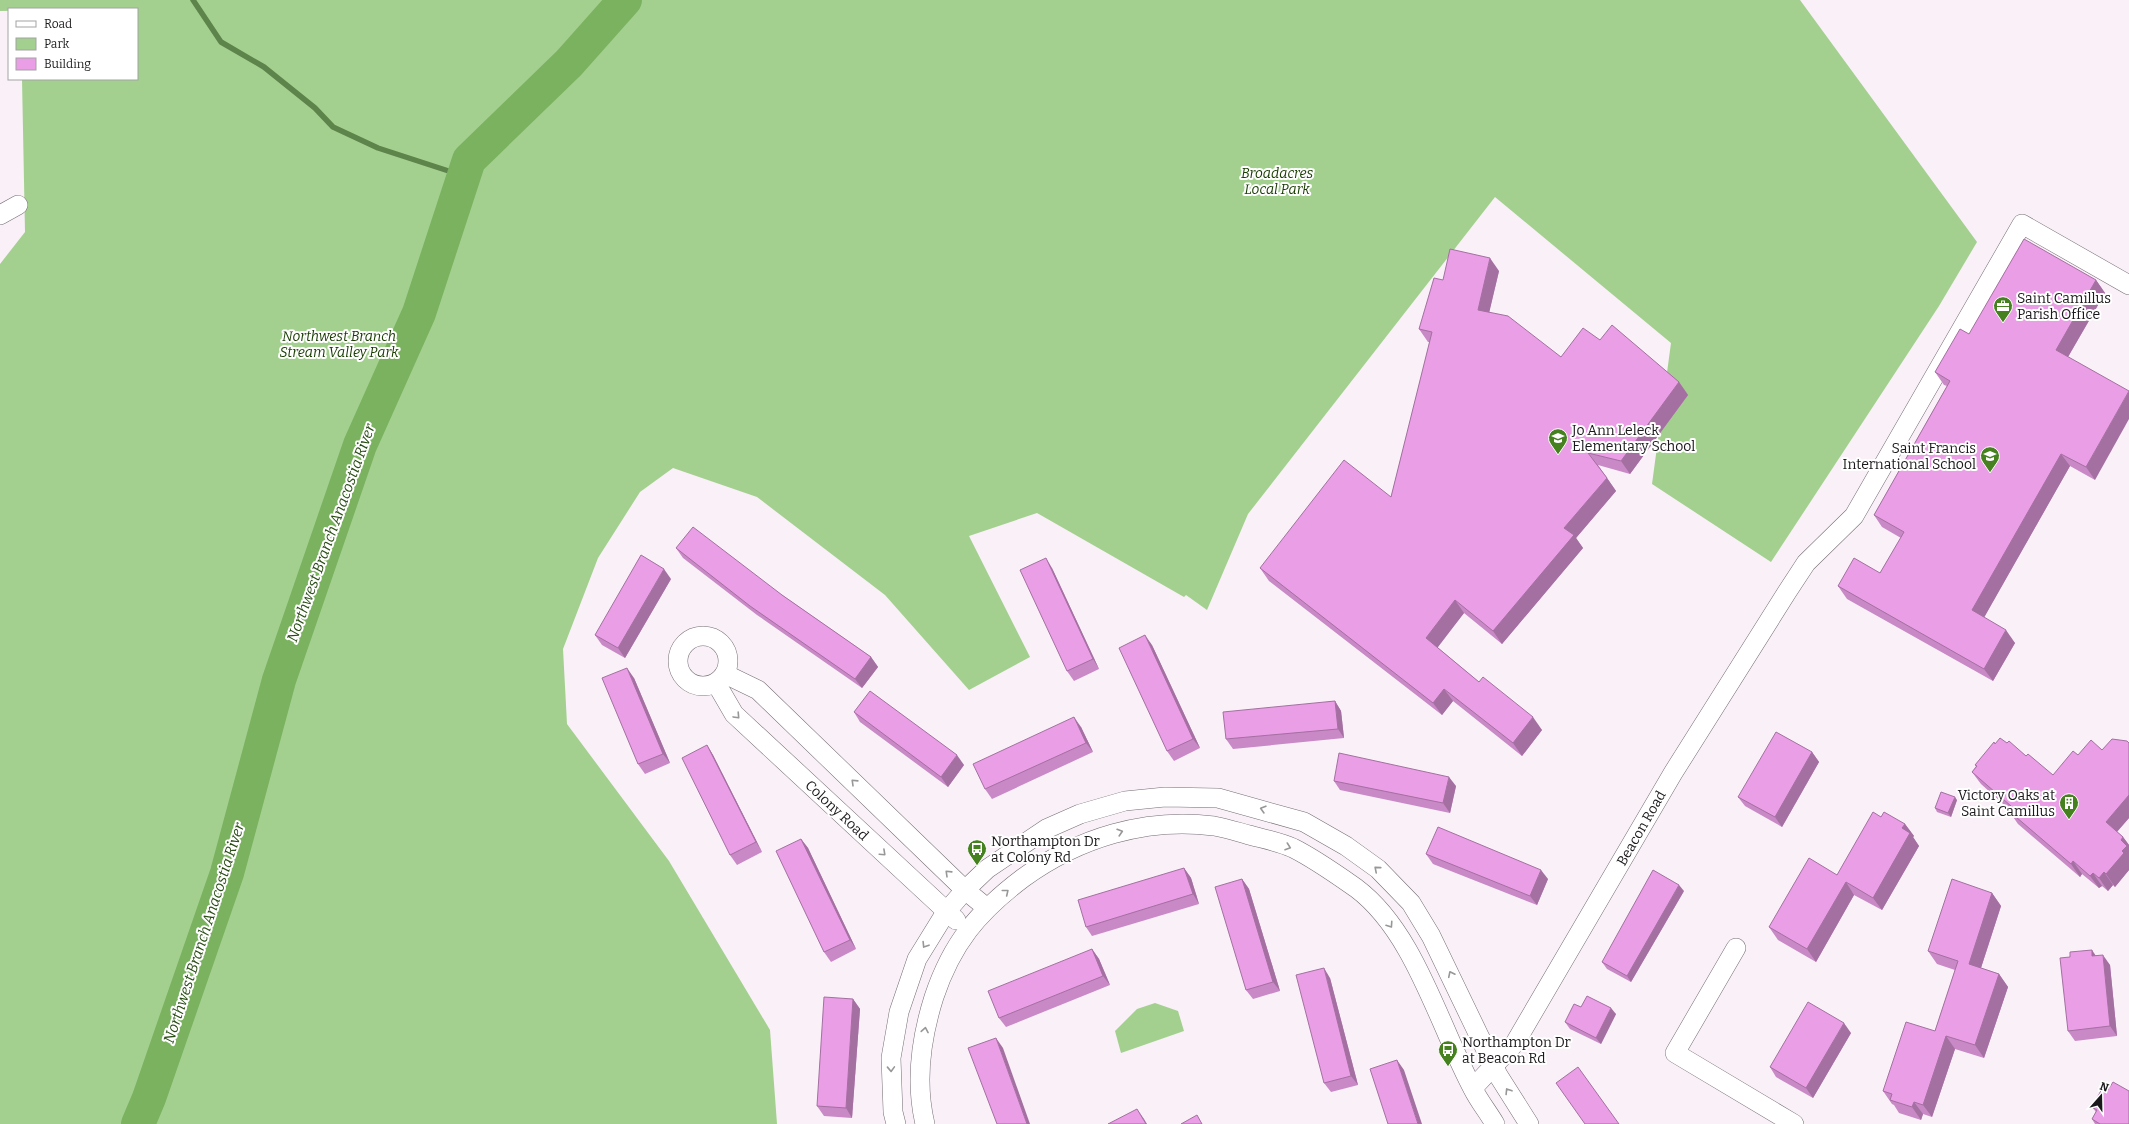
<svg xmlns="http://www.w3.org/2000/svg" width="2129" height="1124" font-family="Bitter,serif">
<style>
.green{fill:#a3d08f}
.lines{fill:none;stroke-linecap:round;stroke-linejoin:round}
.stream{stroke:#5d844a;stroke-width:5.5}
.river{stroke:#7ab25f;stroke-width:34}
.minor-casing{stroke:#756d74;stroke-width:20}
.minor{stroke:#fff;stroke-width:19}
.wall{fill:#c988c6}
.shaded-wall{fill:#a46fa1}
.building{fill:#ea9ee6;stroke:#a46fa1}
.oneway{stroke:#989798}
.labels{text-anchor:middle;stroke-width:4;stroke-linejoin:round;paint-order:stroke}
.park-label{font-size:14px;font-style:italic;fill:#183c00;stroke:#fff}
.poi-label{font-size:14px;fill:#1a181a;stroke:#fff;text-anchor:start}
.street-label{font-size:14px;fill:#1a181a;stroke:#fff}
.water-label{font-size:15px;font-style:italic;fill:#294d14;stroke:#fff}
</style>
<rect width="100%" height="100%" fill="#f9f0f8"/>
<!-- green -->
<g class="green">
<path d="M 0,0 L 1800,0 L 1977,242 L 1939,306 L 1771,562 L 1652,484 L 1671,343 L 1495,197 L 1248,514 L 1207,610 L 1186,595 L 1184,597 L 1037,513 L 969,536 L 1030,657 L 969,690 L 885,595 L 757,497 L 673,468 L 640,492 L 598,558 L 563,649 L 567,724 L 669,861 L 770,1030 L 777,1124 L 0,1124 L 0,264 L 25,232 L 22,79 L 137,79 L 137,9 L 0,11 Z"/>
<path d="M 1155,1003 L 1178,1011 L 1184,1031 L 1121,1053 L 1115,1031 L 1137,1009 Z"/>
</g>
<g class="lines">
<!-- stream -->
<path class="stream" d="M 193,0 L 221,42 L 264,67 L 315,108 L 333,127 L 378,148 L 464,176"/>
<!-- river -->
<path class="river" d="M 138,1124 L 149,1098 L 227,873 L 279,680 L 360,445 L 419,313 L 469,160 L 569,63 L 625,0"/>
<!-- minor casing -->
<g class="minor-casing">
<g id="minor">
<path d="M 0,215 L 18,205"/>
<circle cx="703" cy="661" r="25"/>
<path d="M 725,674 L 758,690 L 965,890 L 987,908"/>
<path d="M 716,683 L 734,714 L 956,920"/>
<path d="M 1736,948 L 1675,1053 L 1794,1124"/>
<path d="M 1473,1088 L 1515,1043 L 1673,773 L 1787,592 L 1806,563 L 1854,516 L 2022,224 L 2129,285"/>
<path d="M 896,1124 L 893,1112 L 891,1058 L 899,1012 L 917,959 L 946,912 L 965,890 L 987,869 L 1046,829 L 1080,814 L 1125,801 L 1165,797 L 1218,798 L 1304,822 L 1346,846 L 1378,869 L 1411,903 L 1431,936 L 1498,1075 L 1529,1124"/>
<path d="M 925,1124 C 915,1082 921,1038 934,997 C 952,943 978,912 1023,878 C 1078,838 1146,817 1214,826 C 1226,828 1238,832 1249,835 C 1264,839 1280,842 1293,848 C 1315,859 1336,874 1356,888 C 1415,932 1439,1026 1473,1089 C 1479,1101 1488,1112 1495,1124"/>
</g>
</g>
<!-- minor -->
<use href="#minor" class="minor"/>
</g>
<!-- wall -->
<g class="wall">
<path d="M 1499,271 L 1489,312 L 1561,357 L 1600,340 L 1679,382 L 1688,395 L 1630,474 L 1598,465 L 1616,491 L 1576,538 L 1583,548 L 1502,644 L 1464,613 L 1437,647 L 1479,682 L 1542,730 L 1522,756 L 1453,701 L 1442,715 L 1269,581 L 1260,568 L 1391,497 L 1430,342 L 1428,342 L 1419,329 L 1443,280 Z"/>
<path d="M 2096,280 L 2105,293 L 2068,357 L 2095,480 L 2070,466 L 1984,617 L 2015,643 L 1993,681 L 1847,599 L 1838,586 L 1880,573 L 1901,538 L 1882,527 L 1874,515 L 1947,386 L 1944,385 L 1935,372 L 1969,334 Z"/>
<path d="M 676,548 L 782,595 L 871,657 L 878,667 L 862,688 L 757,615 L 683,558 Z"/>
<path d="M 1052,568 L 1099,669 L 1074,681 L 1067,671 Z"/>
<path d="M 671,579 L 625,658 L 602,645 L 595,635 Z"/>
<path d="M 1152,645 L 1200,748 L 1174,761 L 1167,751 Z"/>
<path d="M 634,678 L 670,763 L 645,774 L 638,764 Z"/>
<path d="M 1335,701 L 1341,711 L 1344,738 L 1233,749 L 1226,739 Z"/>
<path d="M 854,712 L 964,765 L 948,787 L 860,722 Z"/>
<path d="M 1081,727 L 1093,752 L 992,799 L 985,789 Z"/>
<path d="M 2007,743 L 2053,775 L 2078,755 L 2102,750 L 2129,743 L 2129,818 L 2117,832 L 2123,837 L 2129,845 L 2129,870 L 2115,887 L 2113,885 L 2108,891 L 2102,886 L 2099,888 L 2082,874 L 2080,877 L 2018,824 L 2009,811 L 2012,812 L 1981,784 L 1972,772 L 1976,766 L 1975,765 L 1995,744 Z"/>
<path d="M 707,745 L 713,755 L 762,852 L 737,865 L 730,855 Z"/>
<path d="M 1812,752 L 1819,762 L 1782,827 L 1745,806 L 1738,797 Z"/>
<path d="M 1334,781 L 1456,786 L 1450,813 L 1340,790 Z"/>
<path d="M 1957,800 L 1951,817 L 1937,812 L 1935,808 Z"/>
<path d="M 1881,817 L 1905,824 L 1914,836 L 1913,837 L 1919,846 L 1882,910 L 1854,895 L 1816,962 L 1778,940 L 1769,927 L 1837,875 Z"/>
<path d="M 801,839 L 808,848 L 856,949 L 831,962 L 824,952 Z"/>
<path d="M 1426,854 L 1548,879 L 1537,905 L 1433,864 Z"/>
<path d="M 1184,868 L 1191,878 L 1199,904 L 1092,936 L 1086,927 Z"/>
<path d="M 1242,879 L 1249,889 L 1280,991 L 1253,999 L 1246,990 Z"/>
<path d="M 1684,891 L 1631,982 L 1607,969 L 1602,962 Z"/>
<path d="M 1992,893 L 2001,906 L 1981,968 L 1999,974 L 2008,987 L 1984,1058 L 1955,1049 L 1932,1117 L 1923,1114 L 1921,1120 L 1899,1113 L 1894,1105 L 1892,1104 L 1883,1091 L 1935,1031 L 1955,970 L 1937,964 L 1928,951 Z"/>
<path d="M 1092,949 L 1099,959 L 1110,985 L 1006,1027 L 999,1018 Z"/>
<path d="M 2096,956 L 2110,965 L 2117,1036 L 2075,1041 L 2068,1031 Z"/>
<path d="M 1330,978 L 1358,1085 L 1331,1092 L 1324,1083 Z"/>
<path d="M 853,999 L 860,1009 L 852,1118 L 824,1116 L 817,1106 Z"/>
<path d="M 1581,1007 L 1616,1014 L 1601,1044 L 1570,1029 L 1565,1022 Z"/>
<path d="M 1851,1033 L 1813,1098 L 1776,1077 L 1770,1067 Z"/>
<path d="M 2108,1090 L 2129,1124 L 2095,1124 L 2092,1119 L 2096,1112 L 2092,1107 Z"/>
</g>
<!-- shaded-wall -->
<g class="shaded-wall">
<path d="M 1490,258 L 1499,271 L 1487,322 L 1478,310 Z"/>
<path d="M 2096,280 L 2105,293 L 2065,362 L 2056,350 Z"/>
<path d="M 1679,382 L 1688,395 L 1630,474 L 1621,461 Z"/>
<path d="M 2129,391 L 2129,419 L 2095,480 L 2086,467 Z"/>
<path d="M 2061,454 L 2070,466 L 1981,623 L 1972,610 Z"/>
<path d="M 1607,478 L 1616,491 L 1576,538 L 1583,548 L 1502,644 L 1493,631 L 1564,528 Z"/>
<path d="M 1046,558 L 1052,568 L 1099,669 L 1093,659 Z"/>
<path d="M 664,569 L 671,579 L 625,658 L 618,648 Z"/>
<path d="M 1455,600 L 1464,613 L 1435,651 L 1426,638 Z"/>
<path d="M 2006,630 L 2015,643 L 1993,681 L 1984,669 Z"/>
<path d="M 1145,635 L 1152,645 L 1200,748 L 1193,739 Z"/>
<path d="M 871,657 L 878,667 L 862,688 L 855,679 Z"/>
<path d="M 627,668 L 634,678 L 670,763 L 663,754 Z"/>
<path d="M 1444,689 L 1453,701 L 1442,715 L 1433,703 Z"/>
<path d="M 1335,701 L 1341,711 L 1344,738 L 1338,729 Z"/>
<path d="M 1074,717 L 1081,727 L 1093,752 L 1086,743 Z"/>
<path d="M 1533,717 L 1542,730 L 1522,756 L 1513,743 Z"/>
<path d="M 707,745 L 713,755 L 762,852 L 756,842 Z"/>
<path d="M 1812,752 L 1819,762 L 1782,827 L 1775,817 Z"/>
<path d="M 957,755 L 964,765 L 948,787 L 941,777 Z"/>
<path d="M 1449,777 L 1456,786 L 1450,813 L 1443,803 Z"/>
<path d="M 2129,795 L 2129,818 L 2114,835 L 2106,822 Z"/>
<path d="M 1955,797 L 1957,800 L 1951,817 L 1948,813 Z"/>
<path d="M 1905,824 L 1914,836 L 1913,837 L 1919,846 L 1882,910 L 1873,898 L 1902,828 Z"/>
<path d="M 2123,837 L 2129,845 L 2129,870 L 2115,887 L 2106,874 L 2121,840 Z"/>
<path d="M 801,839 L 808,848 L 856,949 L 850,940 Z"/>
<path d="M 2073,861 L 2082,874 L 2080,877 L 2071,864 Z"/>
<path d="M 1184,868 L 1191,878 L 1199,904 L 1193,894 Z"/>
<path d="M 1541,870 L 1548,879 L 1537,905 L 1530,896 Z"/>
<path d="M 2104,872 L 2113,885 L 2108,891 L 2099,878 Z"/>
<path d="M 2093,873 L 2102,886 L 2099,888 L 2090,876 Z"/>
<path d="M 1242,879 L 1249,889 L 1280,991 L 1273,982 Z"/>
<path d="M 1846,882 L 1854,895 L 1816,962 L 1807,949 Z"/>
<path d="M 1679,885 L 1684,891 L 1631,982 L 1627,976 Z"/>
<path d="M 1992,893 L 2001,906 L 1978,977 L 1969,964 Z"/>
<path d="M 1092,949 L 1099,959 L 1110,985 L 1103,976 Z"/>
<path d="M 2092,950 L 2098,959 L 2092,956 Z"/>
<path d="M 2103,955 L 2110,965 L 2117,1036 L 2110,1026 Z"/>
<path d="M 1324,968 L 1330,978 L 1358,1085 L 1351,1076 Z"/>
<path d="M 1999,974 L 2008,987 L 1984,1058 L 1975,1045 Z"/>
<path d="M 853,999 L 860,1009 L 852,1118 L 846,1108 Z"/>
<path d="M 1611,1008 L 1616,1014 L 1601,1044 L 1596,1038 Z"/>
<path d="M 1844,1023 L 1851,1033 L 1813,1098 L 1806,1088 Z"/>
<path d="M 1946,1036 L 1955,1049 L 1932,1117 L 1923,1105 Z"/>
<path d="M 996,1038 L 1003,1048 L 1030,1124 L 1027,1124 Z"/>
<path d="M 1397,1060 L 1404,1070 L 1422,1124 L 1418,1124 Z"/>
<path d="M 1914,1102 L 1923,1114 L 1921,1120 L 1912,1107 Z"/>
<path d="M 1137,1109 L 1144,1119 L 1147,1124 L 1146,1124 Z"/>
</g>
<!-- building -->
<g class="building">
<path d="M 2024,239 L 2096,280 L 2056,350 L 2129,391 L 2086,467 L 2061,454 L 1972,610 L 2006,630 L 1984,669 L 1838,586 L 1854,558 L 1880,573 L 1904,532 L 1874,515 L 1950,381 L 1935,372 L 1960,329 L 1969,334 Z"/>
<path d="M 1450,249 L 1490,258 L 1478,310 L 1508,316 L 1561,357 L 1583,328 L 1600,340 L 1612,325 L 1679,382 L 1621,461 L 1588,453 L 1607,478 L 1564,528 L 1574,535 L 1493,631 L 1455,600 L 1426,638 L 1479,682 L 1483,677 L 1533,717 L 1513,743 L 1444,689 L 1433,703 L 1260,568 L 1344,460 L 1391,497 L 1432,332 L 1419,329 L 1434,278 L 1443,280 Z"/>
<path d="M 693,527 L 782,595 L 871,657 L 855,679 L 750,606 L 676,548 Z"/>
<path d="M 641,555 L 664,569 L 618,648 L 595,635 Z"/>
<path d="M 1046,558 L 1093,659 L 1067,671 L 1020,570 Z"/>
<path d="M 1145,635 L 1193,739 L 1167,751 L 1119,648 Z"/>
<path d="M 627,668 L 663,754 L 638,764 L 602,678 Z"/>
<path d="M 870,691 L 957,755 L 941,777 L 854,712 Z"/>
<path d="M 1335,701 L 1338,729 L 1226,739 L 1223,712 Z"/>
<path d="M 1074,717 L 1086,743 L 985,789 L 973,764 Z"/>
<path d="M 1776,732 L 1812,752 L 1775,817 L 1738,797 Z"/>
<path d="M 2000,738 L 2007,743 L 2009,741 L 2026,756 L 2028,754 L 2053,775 L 2073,751 L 2078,755 L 2091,740 L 2102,750 L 2112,739 L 2127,741 L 2129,743 L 2129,795 L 2106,822 L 2123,837 L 2121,840 L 2127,846 L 2122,851 L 2124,853 L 2106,874 L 2104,872 L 2099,878 L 2093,873 L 2090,876 L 2073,861 L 2071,864 L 2009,811 L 2019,813 L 1972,772 L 1977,766 L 1975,765 L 1994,742 L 1995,744 Z"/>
<path d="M 707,745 L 756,842 L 730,855 L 682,758 Z"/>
<path d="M 1339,753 L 1449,777 L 1443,803 L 1334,781 Z"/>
<path d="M 1941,792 L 1955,797 L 1948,813 L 1935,808 Z"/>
<path d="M 1873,812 L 1881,817 L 1884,812 L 1905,824 L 1902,828 L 1910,833 L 1873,898 L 1846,882 L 1807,949 L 1769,927 L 1809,858 L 1837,875 Z"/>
<path d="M 1438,827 L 1541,870 L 1530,896 L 1426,854 Z"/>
<path d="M 801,839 L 850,940 L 824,952 L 776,851 Z"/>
<path d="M 1184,868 L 1193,894 L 1086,927 L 1078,900 Z"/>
<path d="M 1653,870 L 1679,885 L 1627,976 L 1602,962 Z"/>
<path d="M 1242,879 L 1273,982 L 1246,990 L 1215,887 Z"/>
<path d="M 1952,879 L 1992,893 L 1969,964 L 1999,974 L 1975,1045 L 1946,1036 L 1923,1105 L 1914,1102 L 1912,1107 L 1890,1100 L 1892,1094 L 1883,1091 L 1906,1022 L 1935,1031 L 1958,961 L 1928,951 Z"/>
<path d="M 1092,949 L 1103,976 L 999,1018 L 988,991 Z"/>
<path d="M 2092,950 L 2092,956 L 2103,955 L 2110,1026 L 2068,1031 L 2060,958 L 2070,957 L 2070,952 Z"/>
<path d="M 1324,968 L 1351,1076 L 1324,1083 L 1296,975 Z"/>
<path d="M 1587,996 L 1611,1008 L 1596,1038 L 1565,1022 L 1574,1004 L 1581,1007 Z"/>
<path d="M 824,997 L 853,999 L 846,1108 L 817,1106 Z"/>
<path d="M 1808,1002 L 1844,1023 L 1806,1088 L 1770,1067 Z"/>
<path d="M 996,1038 L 1027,1124 L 997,1124 L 968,1048 Z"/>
<path d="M 1397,1060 L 1418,1124 L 1388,1124 L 1370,1069 Z"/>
<path d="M 1578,1067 L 1619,1124 L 1585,1124 L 1556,1083 Z"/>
<path d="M 2113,1082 L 2129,1091 L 2129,1124 L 2100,1124 L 2092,1119 L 2097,1110 L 2092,1107 L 2103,1087 L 2108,1090 Z"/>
<path d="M 1137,1109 L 1146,1124 L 1108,1124 Z"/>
<path d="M 1197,1115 L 1202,1124 L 1181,1124 Z"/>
</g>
<!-- one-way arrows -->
<defs><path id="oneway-chevron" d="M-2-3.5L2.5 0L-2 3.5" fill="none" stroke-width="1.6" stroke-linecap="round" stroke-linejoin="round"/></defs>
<g class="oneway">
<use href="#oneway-chevron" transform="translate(737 716) rotate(47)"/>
<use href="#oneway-chevron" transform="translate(854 782) rotate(-136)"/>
<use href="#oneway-chevron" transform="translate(1263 809) rotate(-164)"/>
<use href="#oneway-chevron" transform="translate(1120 832) rotate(-17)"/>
<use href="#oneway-chevron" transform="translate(1288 847) rotate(19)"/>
<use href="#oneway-chevron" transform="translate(883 853) rotate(43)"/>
<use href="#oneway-chevron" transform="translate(1377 869) rotate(-139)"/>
<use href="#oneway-chevron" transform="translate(948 873) rotate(-136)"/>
<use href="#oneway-chevron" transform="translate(1006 892) rotate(-39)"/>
<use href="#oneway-chevron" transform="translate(1390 925) rotate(56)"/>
<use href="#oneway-chevron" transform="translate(925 945) rotate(122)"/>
<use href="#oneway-chevron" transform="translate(1451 974) rotate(-116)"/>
<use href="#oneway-chevron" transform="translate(925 1030) rotate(-80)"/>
<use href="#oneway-chevron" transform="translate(891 1069) rotate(88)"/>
<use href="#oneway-chevron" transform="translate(1508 1091) rotate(-122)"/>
</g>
<!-- icons -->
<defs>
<g id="office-pin" transform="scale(1)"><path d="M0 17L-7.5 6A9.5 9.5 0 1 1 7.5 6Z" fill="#45811f" stroke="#fff"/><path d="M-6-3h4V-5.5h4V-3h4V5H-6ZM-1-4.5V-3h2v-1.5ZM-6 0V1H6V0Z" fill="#fff"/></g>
<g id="school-pin" transform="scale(1)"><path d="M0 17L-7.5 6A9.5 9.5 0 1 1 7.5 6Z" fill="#45811f" stroke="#fff"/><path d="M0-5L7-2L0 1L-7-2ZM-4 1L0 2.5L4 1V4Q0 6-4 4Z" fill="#fff"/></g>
<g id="building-pin" transform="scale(1)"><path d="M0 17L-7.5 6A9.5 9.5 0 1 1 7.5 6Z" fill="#45811f" stroke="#fff"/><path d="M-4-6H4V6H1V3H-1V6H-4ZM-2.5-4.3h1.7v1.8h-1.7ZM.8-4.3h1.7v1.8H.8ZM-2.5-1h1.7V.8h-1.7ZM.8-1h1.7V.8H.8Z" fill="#fff"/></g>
<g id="bus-pin" transform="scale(1)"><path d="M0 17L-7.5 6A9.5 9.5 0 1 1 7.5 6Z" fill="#45811f" stroke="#fff"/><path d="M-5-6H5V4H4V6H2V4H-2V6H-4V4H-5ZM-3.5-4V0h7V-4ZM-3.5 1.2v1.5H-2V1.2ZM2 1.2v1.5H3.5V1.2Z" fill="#fff"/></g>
</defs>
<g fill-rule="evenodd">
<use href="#office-pin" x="2003" y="306"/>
<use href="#school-pin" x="1558" y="438"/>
<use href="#school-pin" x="1990" y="456"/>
<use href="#building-pin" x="2069" y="803"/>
<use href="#bus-pin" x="977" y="849"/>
<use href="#bus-pin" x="1448" y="1050"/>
</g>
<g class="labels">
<!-- park labels -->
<g class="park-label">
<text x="1277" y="178">Broadacres<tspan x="1277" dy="16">Local Park</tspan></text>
<text x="339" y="341">Northwest Branch<tspan x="339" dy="16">Stream Valley Park</tspan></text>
</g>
<!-- poi labels -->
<g class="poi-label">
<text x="2017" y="303">Saint Camillus<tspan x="2017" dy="16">Parish Office</tspan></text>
<text x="1572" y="435">Jo Ann Leleck<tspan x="1572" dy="16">Elementary School</tspan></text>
<text x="1976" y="453" text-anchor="end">Saint Francis<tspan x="1976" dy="16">International School</tspan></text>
<text x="2055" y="800" text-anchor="end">Victory Oaks at<tspan x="2055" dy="16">Saint Camillus</tspan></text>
<text x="991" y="846">Northampton Dr<tspan x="991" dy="16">at Colony Rd</tspan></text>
<text x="1462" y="1047">Northampton Dr<tspan x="1462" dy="16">at Beacon Rd</tspan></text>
</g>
<!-- street labels -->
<g class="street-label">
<text transform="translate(837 810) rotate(43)" y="5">Colony Road</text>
<text transform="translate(1641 828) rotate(-60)" y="5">Beacon Road</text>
</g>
<!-- water labels -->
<g class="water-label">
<text transform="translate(331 533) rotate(-70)" y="5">Northwest Branch Anacostia River</text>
<text transform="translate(204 933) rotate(-72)" y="5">Northwest Branch Anacostia River</text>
</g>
</g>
<!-- legend -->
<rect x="8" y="8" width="130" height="72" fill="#ffffff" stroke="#a3a3a3"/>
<rect x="16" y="21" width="20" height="6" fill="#ffffff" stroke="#a3a3a3"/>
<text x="44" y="28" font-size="12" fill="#1a181a">Road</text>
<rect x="16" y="38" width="20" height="12" fill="#a3d08f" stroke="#a3a3a3"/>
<text x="44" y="48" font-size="12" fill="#1a181a">Park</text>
<rect x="16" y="58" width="20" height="12" fill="#ea9ee6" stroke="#a3a3a3"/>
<text x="44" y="68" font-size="12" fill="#1a181a">Building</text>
<!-- north arrow -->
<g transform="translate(2101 1096) rotate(20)" stroke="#ffffff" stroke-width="3" paint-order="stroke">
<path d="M0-3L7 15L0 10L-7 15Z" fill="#1a181a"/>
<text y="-6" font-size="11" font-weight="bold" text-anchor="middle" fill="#1a181a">N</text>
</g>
</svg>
